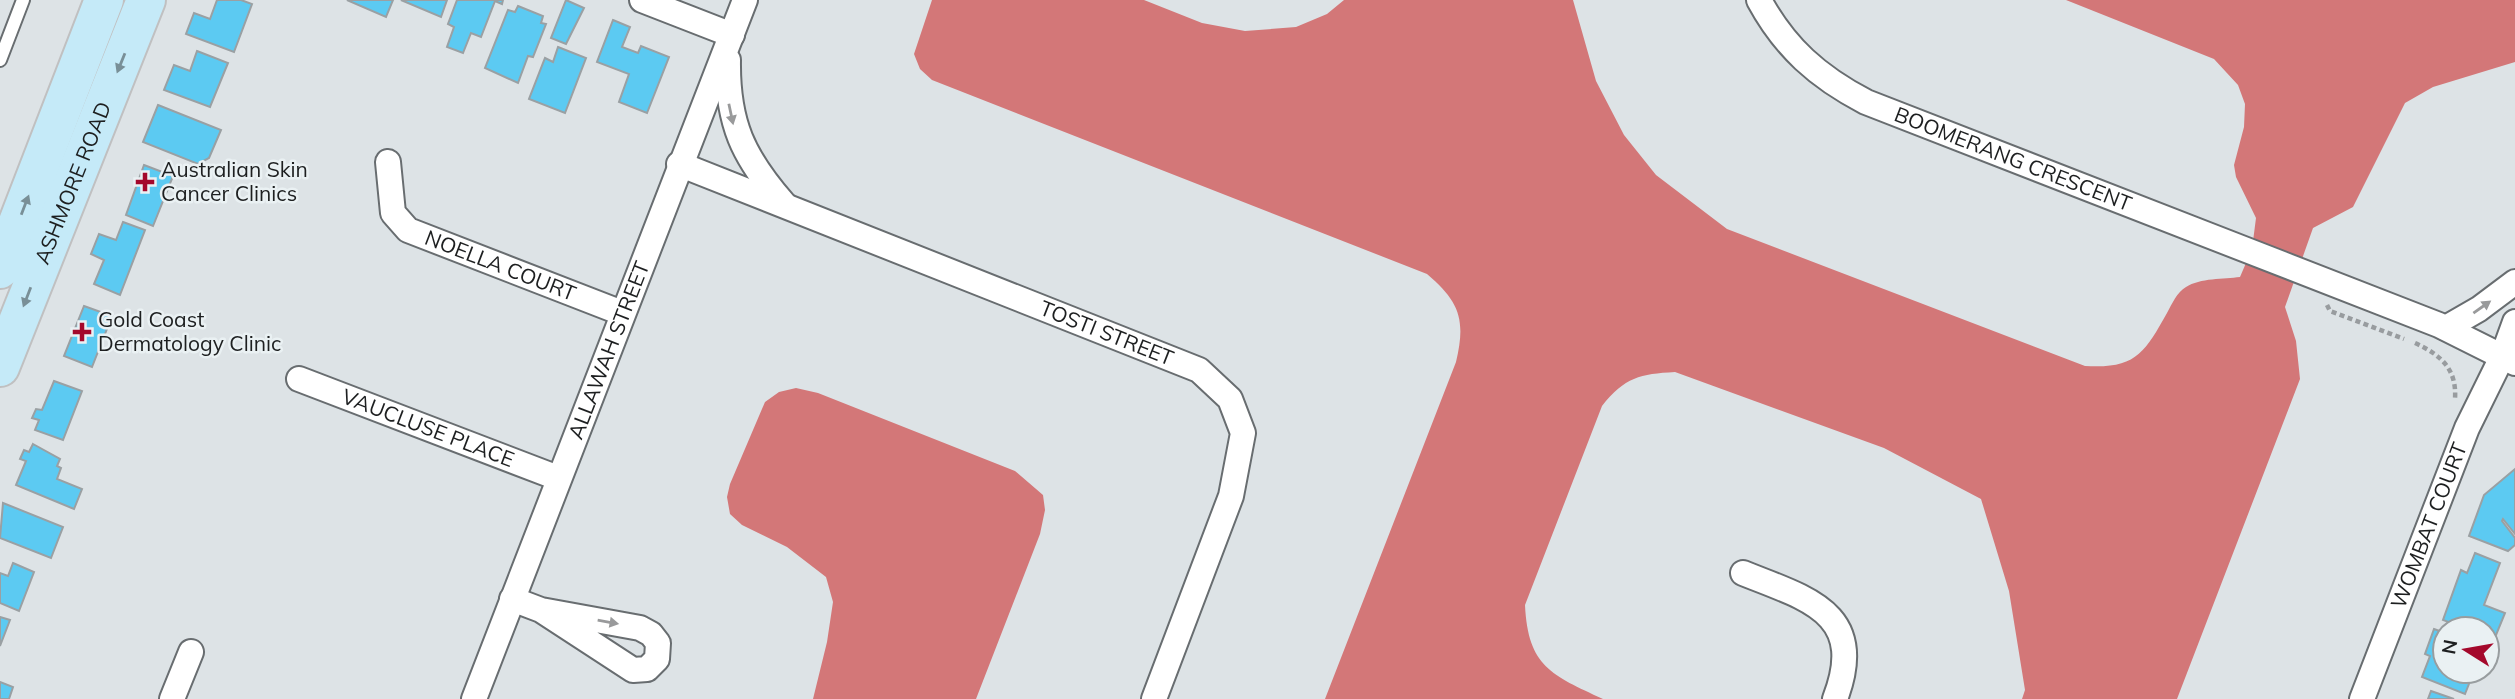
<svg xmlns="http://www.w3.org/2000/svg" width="2515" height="699" font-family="Mulish,sans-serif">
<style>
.water{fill:#d37778}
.building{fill:#5ccaf2;stroke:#9aa0a3;stroke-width:2}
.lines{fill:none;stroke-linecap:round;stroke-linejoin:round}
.service-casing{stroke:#686d70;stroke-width:16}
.minor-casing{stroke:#686d70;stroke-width:28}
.primary-casing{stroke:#c0c0c1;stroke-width:42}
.path{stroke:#989c9f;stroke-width:4.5;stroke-dasharray:5 3.5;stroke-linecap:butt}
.service{stroke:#fff;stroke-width:12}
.minor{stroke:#fff;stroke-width:24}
.primary{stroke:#c5eaf8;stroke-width:38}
.oneway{fill:#798f97}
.oneway2{fill:#999a9b}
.poi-dot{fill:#a4082b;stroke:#eaf1f3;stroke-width:2.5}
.labels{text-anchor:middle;stroke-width:5;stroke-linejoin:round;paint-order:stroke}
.street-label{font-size:21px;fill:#1d1f20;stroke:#eaf1f3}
.poi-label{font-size:21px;fill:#1d1f20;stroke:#eaf1f3;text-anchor:start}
</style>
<rect width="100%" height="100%" fill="#dde3e6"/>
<!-- water -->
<g class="water">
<path d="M 932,0 L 1144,0 L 1202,23 L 1245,31 L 1296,27 L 1327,14 L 1344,0 L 1573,0 L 1596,81 L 1624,135 L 1656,175 L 1727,229 L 2085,366 C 2135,369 2144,354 2167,313 C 2172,304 2177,292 2186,287 C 2200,278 2224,279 2240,277 L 2252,249 L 2256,218 L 2236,177 L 2234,165 L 2244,127 L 2245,104 L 2238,85 L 2214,59 L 2066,0 L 2515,0 L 2515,62 L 2433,87 L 2405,103 L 2353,207 L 2313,228 L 2285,307 L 2296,341 L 2300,379 L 2177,699 L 2022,699 L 2025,690 L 2009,591 L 1981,499 L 1884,448 L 1675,372 C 1640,374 1625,377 1602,406 L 1525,605 C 1528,667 1552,675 1603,699 L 1325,699 L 1456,362 C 1466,320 1460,302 1427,274 L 932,80 L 920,69 L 914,54 Z"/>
<path d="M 796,388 L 818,393 L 1015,471 L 1043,495 L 1045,510 L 1040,534 L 976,699 L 813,699 L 827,642 L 833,602 L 826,577 L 787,547 L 742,525 L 730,514 L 727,497 L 730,484 L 765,402 L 779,392 Z"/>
</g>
<!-- building -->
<g class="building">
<path d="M 217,0 L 241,0 L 252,4 L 234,52 L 186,34 L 194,13 L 210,19 Z"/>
<path d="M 347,0 L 393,0 L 386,17 Z"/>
<path d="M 401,0 L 447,0 L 441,17 Z"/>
<path d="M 457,0 L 503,0 L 502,4 L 495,1 L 481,37 L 471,33 L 463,53 L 447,47 L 454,27 L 448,24 Z"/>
<path d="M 566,0 L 584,8 L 566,44 L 551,38 Z"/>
<path d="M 518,6 L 543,16 L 541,23 L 546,24 L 533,57 L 528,56 L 518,83 L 485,68 L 508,10 L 515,12 Z"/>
<path d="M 613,20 L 630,27 L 622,47 L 638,53 L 641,46 L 669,57 L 647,113 L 619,102 L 629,74 L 597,62 Z"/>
<path d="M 558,47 L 586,58 L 565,113 L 529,99 L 545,58 L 553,62 Z"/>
<path d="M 197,51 L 228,63 L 210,107 L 164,90 L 174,65 L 190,71 Z"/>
<path d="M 158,105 L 221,130 L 209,158 L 198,164 L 143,142 Z"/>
<path d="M 144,165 L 173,176 L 153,226 L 126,215 Z"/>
<path d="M 123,222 L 145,230 L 120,295 L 94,284 L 104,260 L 91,254 L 99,234 L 116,240 Z"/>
<path d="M 84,306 L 112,316 L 92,367 L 64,356 Z"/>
<path d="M 54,381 L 82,391 L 63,440 L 35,430 L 39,420 L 32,418 L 36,409 L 42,410 Z"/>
<path d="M 33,444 L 60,459 L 57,466 L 61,468 L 57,479 L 82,489 L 74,509 L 16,485 L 26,461 L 20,459 L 24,450 L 29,452 Z"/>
<path d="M 2515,469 L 2515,534 L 2503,519 L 2502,521 L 2515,538 L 2515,545 L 2508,551 L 2469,536 L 2484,495 Z"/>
<path d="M 3,503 L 63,527 L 51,558 L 0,538 Z"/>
<path d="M 2475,553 L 2500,563 L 2484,605 L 2505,613 L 2494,640 L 2487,637 L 2487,629 L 2467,629 L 2443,620 L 2461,570 L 2467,573 Z"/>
<path d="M 13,563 L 34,572 L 19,611 L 0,603 L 0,573 L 8,576 Z"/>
<path d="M 0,617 L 10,620 L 0,646 Z"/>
<path d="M 2434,629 L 2445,633 L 2445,671 L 2474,671 L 2465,694 L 2422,677 L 2430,656 L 2425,654 Z"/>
<path d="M 0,682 L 13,687 L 9,699 L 0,699 Z"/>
<path d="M 2431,691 L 2454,699 L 2428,699 Z"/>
</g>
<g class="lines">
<!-- service casing -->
<g class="service-casing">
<path id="service" d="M 0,60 L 23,0"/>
</g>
<!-- minor casing -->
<g class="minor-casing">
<g id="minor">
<path d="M 642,0 L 732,35"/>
<path id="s1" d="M 1759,0 C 1785,48 1818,77 1866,102 L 2439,325 L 2515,363"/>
<path d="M 728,60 C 727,123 743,157 784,204"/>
<path id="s2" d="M 388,162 L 393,213 L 408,230 L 622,313"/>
<path id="s3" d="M 679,164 L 1199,370 L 1230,399 L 1243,433 L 1231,496 L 1154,699"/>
<path d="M 2446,328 L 2479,309 L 2515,282"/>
<path id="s4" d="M 299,379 L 558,478"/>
<path d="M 1743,573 C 1808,599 1868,613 1835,699"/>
<path d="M 512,599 L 541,610 L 633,670 L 647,669 L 657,659 L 658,643 L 651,634 L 640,628 L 541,610"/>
<path d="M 172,699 L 191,652"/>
<path id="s5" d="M 474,699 L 745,0"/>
<path id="s6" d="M 2362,699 L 2467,428 L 2503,355 L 2515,322"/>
</g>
</g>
<!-- primary casing -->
<g class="primary-casing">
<g id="primary">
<path d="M 0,269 L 104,0"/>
<path id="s7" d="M 0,367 L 146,0"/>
</g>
</g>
<!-- path -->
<g class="path">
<path d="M 2327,305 L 2330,311 L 2404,339"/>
<path d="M 2415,343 C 2441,355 2457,369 2455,399"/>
</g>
<!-- service -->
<use href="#service" class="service"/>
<!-- minor -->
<use href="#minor" class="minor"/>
<!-- primary -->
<use href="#primary" class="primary"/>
</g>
<!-- one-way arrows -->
<defs><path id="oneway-solid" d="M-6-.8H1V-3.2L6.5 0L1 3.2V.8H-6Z" transform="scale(1.75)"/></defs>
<g class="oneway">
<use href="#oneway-solid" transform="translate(121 63) rotate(112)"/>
<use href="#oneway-solid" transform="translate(25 205) rotate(-69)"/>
<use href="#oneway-solid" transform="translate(27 297) rotate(111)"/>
</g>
<g class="oneway2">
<use href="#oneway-solid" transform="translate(731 114) rotate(78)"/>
<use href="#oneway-solid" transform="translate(2482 307) rotate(-35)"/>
<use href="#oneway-solid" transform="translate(608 622) rotate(10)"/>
</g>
<!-- markers -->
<g class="poi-dot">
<path d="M141.5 171.5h7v7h7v7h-7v7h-7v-7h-7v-7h7z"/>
<path d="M78.5 321.5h7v7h7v7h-7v7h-7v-7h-7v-7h7z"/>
</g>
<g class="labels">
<!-- street labels -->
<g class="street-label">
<text dy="7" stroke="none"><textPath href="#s1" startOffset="308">BOOMERANG CRESCENT</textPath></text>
<text dy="7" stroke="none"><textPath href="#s7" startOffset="198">ASHMORE ROAD</textPath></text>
<text dy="7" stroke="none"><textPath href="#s2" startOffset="173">NOELLA COURT</textPath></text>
<text dy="7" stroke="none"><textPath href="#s3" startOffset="460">TOSTI STREET</textPath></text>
<text dy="7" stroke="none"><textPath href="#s5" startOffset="374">ALLAWAH STREET</textPath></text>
<text dy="7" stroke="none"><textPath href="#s4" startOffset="138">VAUCLUSE PLACE</textPath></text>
<text dy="7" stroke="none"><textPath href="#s6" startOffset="186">WOMBAT COURT</textPath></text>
</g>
<!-- poi labels -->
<g class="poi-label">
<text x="161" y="177">Australian Skin<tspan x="161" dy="24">Cancer Clinics</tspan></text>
<text x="98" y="327">Gold Coast<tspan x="98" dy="24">Dermatology Clinic</tspan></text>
</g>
</g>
<!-- north arrow -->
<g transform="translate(2466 650) rotate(281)"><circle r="33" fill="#eaf1f3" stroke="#989d9f" stroke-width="2"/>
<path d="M0-5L12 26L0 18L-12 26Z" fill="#a4082b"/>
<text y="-10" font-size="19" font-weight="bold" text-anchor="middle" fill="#1d1f20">N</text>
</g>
</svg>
